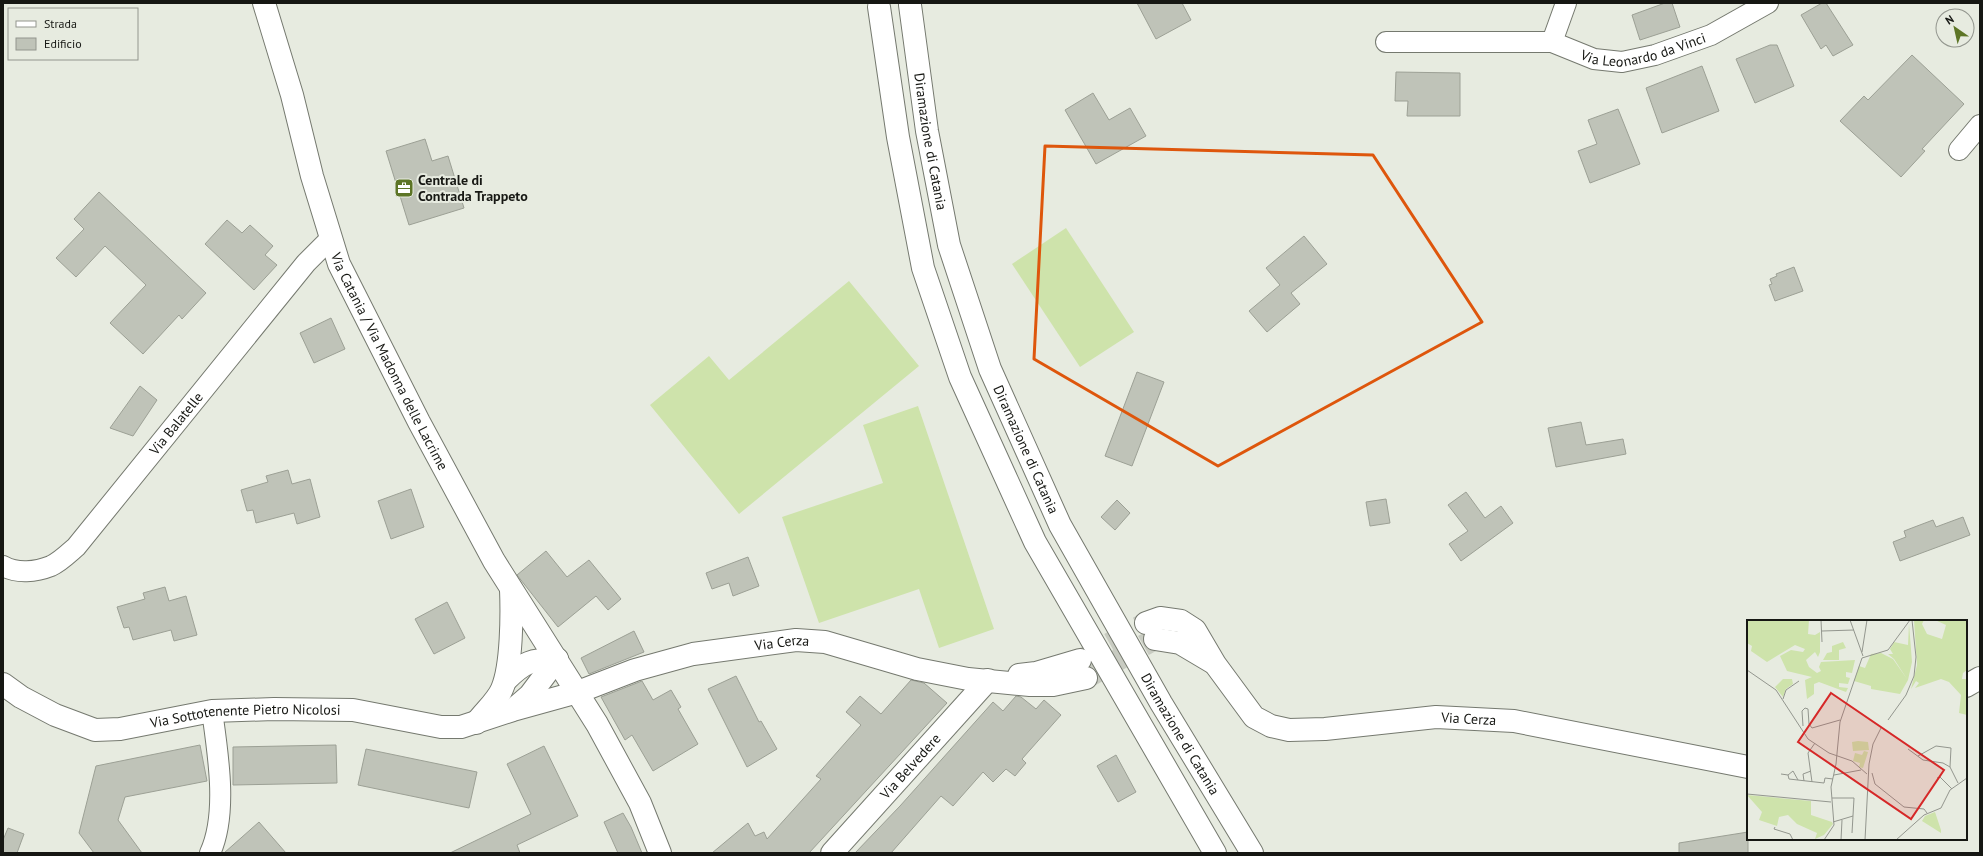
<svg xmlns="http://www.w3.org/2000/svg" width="1983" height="856" font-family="'PT Sans',sans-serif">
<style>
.garden{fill:#cee3ab}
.building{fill:#bfc3b8;stroke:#9ca095}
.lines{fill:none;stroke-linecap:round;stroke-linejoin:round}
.secondary-tunnel{stroke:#c8cbc1;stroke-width:22;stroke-dasharray:22 11;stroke-linecap:butt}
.minor-casing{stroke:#75796f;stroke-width:22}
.secondary-casing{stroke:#75796f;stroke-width:24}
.motorway-casing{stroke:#75796f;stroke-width:24}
.minor{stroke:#fff;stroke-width:20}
.secondary{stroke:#fff;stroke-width:22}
.motorway{stroke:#fff;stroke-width:22}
.marked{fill:none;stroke:#de560c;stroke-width:3;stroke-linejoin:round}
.labels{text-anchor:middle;stroke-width:4;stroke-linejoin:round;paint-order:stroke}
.street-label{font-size:14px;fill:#161713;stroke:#e7ebe0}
.poi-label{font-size:14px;font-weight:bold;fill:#161713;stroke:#e7ebe0;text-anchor:start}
.inset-road{fill:none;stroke:#93968e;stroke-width:1}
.view{fill:#d62828;fill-opacity:0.15;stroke:#d62828;stroke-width:2}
.inset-edge{fill:none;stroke:#161713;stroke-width:2}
</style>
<rect width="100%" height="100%" fill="#e7ebe0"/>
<!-- garden -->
<g class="garden">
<path d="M 1066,228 L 1134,332 L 1080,367 L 1012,264 Z"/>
<path d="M 849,281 L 919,366 L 739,514 L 650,405 L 709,356 L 729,380 Z"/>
<path d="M 918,406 L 994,629 L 939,648 L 919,589 L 819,623 L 782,517 L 883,483 L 863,425 Z"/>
</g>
<!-- building -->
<g class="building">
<path d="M 1137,3 L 1182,3 L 1191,20 L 1156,39 Z"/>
<path d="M 1665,3 L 1672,3 L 1680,27 L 1640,40 L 1632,15 Z"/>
<path d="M 1822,3 L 1826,3 L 1853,45 L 1833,56 L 1826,45 L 1821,49 L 1801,15 Z"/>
<path d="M 1770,45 L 1777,45 L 1794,86 L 1755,103 L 1736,59 Z"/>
<path d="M 1912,55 L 1964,104 L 1922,149 L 1925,151 L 1901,177 L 1840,121 L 1864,96 L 1868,100 Z"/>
<path d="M 1702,66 L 1719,111 L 1662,133 L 1646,88 Z"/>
<path d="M 1396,72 L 1460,73 L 1460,116 L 1407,116 L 1408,101 L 1395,101 Z"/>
<path d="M 1093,93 L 1109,120 L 1130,108 L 1146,136 L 1096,164 L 1065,110 Z"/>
<path d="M 1618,109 L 1640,164 L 1590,183 L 1578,151 L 1597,144 L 1588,120 Z"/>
<path d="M 425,139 L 432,161 L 448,156 L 464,208 L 409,225 L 386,151 Z"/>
<path d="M 99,192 L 206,293 L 182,319 L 179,315 L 143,354 L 110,323 L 146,285 L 105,246 L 76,277 L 56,258 L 84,229 L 74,219 Z"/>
<path d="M 227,220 L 242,233 L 250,225 L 273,246 L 265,255 L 277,265 L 254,290 L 205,244 Z"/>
<path d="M 1304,236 L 1327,264 L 1291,293 L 1300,304 L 1267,332 L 1249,311 L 1280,285 L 1266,268 Z"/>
<path d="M 1794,267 L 1803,291 L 1775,301 L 1769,285 L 1772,284 L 1770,279 L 1777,276 L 1776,274 Z"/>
<path d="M 331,318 L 345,349 L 314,363 L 300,333 Z"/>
<path d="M 1137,372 L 1164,382 L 1132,466 L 1105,456 Z"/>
<path d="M 140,386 L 157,400 L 133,436 L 110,428 Z"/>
<path d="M 1581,422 L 1586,445 L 1623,439 L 1626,454 L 1556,467 L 1548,428 Z"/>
<path d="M 288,470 L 292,484 L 310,479 L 320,517 L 297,524 L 294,513 L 256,523 L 253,510 L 247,511 L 241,490 L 268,482 L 266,476 Z"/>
<path d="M 411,489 L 424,527 L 391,539 L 378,501 Z"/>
<path d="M 1466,492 L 1485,518 L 1501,506 L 1513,523 L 1461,561 L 1449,544 L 1468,531 L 1448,505 Z"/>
<path d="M 1386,499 L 1390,523 L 1370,526 L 1366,502 Z"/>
<path d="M 1117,500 L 1130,513 L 1115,530 L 1101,517 Z"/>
<path d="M 1963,517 L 1970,535 L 1900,561 L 1893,542 L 1906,537 L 1904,531 L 1933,520 L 1936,527 Z"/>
<path d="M 546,551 L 567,577 L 589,560 L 621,599 L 608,610 L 596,596 L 558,627 L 517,575 Z"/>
<path d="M 748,557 L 759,586 L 733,596 L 729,583 L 712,589 L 706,573 Z"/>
<path d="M 165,587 L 169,601 L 186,596 L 197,635 L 174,641 L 171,630 L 133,640 L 129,627 L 124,628 L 117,607 L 145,599 L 143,593 Z"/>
<path d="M 447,602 L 465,638 L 434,654 L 415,619 Z"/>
<path d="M 634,631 L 644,652 L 589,674 L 581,658 Z"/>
<path d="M 736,676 L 759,722 L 761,721 L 777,749 L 747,767 L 708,689 Z"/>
<path d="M 911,680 L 924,683 L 947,703 L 809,853 L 712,853 L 748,823 L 755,836 L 764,832 L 767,839 L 821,779 L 816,776 L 861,725 L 846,712 L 860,696 L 881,714 Z"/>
<path d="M 642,681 L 653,700 L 671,690 L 681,707 L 678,709 L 698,744 L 653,771 L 632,735 L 625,740 L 601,697 Z"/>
<path d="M 1016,696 L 1021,697 L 1036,709 L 1044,700 L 1061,715 L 1022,759 L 1026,763 L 1015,776 L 1006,769 L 993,782 L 983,772 L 953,806 L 941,796 L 891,853 L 855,853 L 900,806 L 993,702 L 1003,711 Z"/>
<path d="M 200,745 L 207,781 L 125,797 L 118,820 L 142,853 L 94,853 L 79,833 L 96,766 Z"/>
<path d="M 336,745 L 337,783 L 233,785 L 233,747 Z"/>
<path d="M 544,746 L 578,816 L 517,845 L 520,853 L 450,853 L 531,814 L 507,764 Z"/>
<path d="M 366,749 L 477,772 L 469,808 L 358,785 Z"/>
<path d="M 1116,755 L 1136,792 L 1118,802 L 1097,766 Z"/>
<path d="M 623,813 L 631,827 L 642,853 L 618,853 L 604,822 Z"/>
<path d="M 259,822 L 286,853 L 224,853 Z"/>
<path d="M 8,828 L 24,834 L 17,853 L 3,853 L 3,840 Z"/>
<path d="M 1748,832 L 1748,853 L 1679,853 L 1679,843 Z"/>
</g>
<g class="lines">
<!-- secondary-tunnel -->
<g class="secondary-tunnel">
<path d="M 1081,660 L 1146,623"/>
<path d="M 1086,678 L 1155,639"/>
</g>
<!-- minor casing -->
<g class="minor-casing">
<g id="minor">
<path id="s1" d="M 1386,42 L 1552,42 L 1594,59 L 1622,62 L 1655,55 L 1711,35 L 1768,3"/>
<path d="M 1552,42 L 1566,3"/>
<path d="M 1959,150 L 1980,125"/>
<path id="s2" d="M 3,566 C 17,574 36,572 51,566 C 60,562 69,553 76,547 L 306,263 L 330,239"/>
<path d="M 210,853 C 228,814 218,754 212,711"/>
</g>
</g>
<!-- secondary casing -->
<g class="secondary-casing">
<g id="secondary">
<path id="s3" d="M 264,3 L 292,95 L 312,176 L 339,264 L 419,422 L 494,561 L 597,724 L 640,803 L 660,853"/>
<path id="s4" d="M 1146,623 L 1160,618 L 1181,621 L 1195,630 L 1215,664 L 1254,717 L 1271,726 L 1289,730 L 1325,729 L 1436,717 L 1514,721 L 1748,767"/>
<path d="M 1155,639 L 1180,643 L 1212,662"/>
<path d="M 1019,675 L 1036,673 L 1080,660"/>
<path d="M 506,680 C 524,662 532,659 557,659"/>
<path id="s5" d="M 3,684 L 21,697 L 55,715 L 95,730 L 120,729 L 212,711 L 274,709 L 353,710 L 441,727 L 461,727 L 513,710 L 578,692 L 635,670 L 693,654 L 796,640 L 825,642 L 917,669 L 968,679 L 1030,685 L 1053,685 L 1086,678"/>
<path d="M 1966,686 L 1980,678"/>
<path d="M 515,708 L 530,695 L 557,659"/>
<path d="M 476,723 C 484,712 497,701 502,689 C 512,666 512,614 511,589"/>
<path id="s6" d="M 832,853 L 988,680"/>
</g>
</g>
<!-- motorway casing -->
<g class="motorway-casing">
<g id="motorway">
<path id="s7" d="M 910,5 L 927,131 L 949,245 L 990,369 L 1060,525 L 1161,703 L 1252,853"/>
<path d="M 879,7 L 898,137 L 923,268 L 960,377 L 1035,542 L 1215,853"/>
</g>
</g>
<!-- minor -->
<use href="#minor" class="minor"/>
<!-- secondary -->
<use href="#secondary" class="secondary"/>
<!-- motorway -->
<use href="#motorway" class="motorway"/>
</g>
<!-- marked area -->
<path class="marked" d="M 1045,146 L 1373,155 L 1482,322 L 1218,466 L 1034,359 Z"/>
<!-- icons -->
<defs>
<g id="office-square" transform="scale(1)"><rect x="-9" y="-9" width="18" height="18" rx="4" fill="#5d7526" stroke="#e7ebe0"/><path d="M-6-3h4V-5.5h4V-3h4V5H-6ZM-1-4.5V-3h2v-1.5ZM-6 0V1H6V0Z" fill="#fff"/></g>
</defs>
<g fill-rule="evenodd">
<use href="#office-square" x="404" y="188"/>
</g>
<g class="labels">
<!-- street labels -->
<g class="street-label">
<text dy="5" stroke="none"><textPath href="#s1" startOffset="262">Via Leonardo da Vinci</textPath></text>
<text dy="5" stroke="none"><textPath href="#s7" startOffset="138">Diramazione di Catania</textPath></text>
<text dy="5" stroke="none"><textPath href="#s3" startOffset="381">Via Catania / Via Madonna delle Lacrime</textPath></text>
<text dy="5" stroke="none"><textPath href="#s2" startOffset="240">Via Balatelle</textPath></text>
<text dy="5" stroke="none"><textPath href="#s7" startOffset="462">Diramazione di Catania</textPath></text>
<text dy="5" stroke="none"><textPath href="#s5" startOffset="806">Via Cerza</textPath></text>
<text dy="5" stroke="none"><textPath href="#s5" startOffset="255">Via Sottotenente Pietro Nicolosi</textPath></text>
<text dy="5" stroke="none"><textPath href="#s4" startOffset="376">Via Cerza</textPath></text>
<text dy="5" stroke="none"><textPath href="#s7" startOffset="786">Diramazione di Catania</textPath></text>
<text dy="5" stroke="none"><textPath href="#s6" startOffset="117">Via Belvedere</textPath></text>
</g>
<!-- poi labels -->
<g class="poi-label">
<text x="418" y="185">Centrale di<tspan x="418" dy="16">Contrada Trappeto</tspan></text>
</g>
</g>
<!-- overview -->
<g transform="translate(1747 620)">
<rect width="220" height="220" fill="#e7ebe0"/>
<path d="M 0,0 L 62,0 L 61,14 L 68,15 L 73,12 L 73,32 L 71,37 L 68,32 L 59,40 L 62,47 L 70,53 L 74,51 L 72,47 L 74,42 L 108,40 L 105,53 L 99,52 L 99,57 L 103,58 L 101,64 L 92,63 L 92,67 L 101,68 L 99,72 L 72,62 L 67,64 L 67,74 L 60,79 L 58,60 L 65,57 L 40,51 L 33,36 L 44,30 L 56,32 L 58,29 L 48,25 L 20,42 L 4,31 L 5,26 L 0,23 ZM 167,0 L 177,0 L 175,4 L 180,14 L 195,19 L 199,5 L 188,0 L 220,0 L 220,50 L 216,53 L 215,59 L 220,59 L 220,95 L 212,93 L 214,75 L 202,62 L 194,59 L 168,68 L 172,63 L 169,61 L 164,69 L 170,45 ZM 162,4 L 165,42 L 161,60 L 153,74 L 124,69 L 124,66 L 107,61 L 112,46 L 118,48 L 124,34 L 134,33 L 146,39 L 160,59 L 147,39 L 141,34 L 146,34 L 143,29 L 147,22 L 161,25 ZM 96,22 L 99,28 L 92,30 L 92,40 L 76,40 L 80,33 L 85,32 L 85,26 ZM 36,59 L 45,59 L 46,64 L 39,69 L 36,77 L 28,67 ZM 0,175 L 64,181 L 64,195 L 85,202 L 86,204 L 77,215 L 68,219 L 70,213 L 50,204 L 41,195 L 32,197 L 30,206 L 12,200 L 15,192 ZM 188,192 L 194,210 L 194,213 L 175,201 L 178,196 Z" fill="#cee3ab"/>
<path d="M 111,121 L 121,122 L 122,130 L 106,131 L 105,122 ZM 117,131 L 121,132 L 116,148 L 112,147 L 113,143 L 106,141 L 108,133 L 115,135 Z" fill="#cee3ab"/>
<path class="inset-road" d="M 74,0 L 75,22M 103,0 L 116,36M 75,11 L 107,10M 115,32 L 120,0M 0,50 L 29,70 L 61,119 L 82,133 L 105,141 L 120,154M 36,79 L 39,70 L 52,61M 141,100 L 159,75 L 167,56 L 169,37 L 165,0M 56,106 L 55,91 L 58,88 L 61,89 L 62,104 L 65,108 L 93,100M 161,129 L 176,140 L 196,143 L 203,147 L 204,128 L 189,126 L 171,136M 203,147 L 211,163M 125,153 L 128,164 L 157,187 L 177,189 L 180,193M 34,154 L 41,155 L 42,159 L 77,163 L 78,158 L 86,159M 41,155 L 46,151 L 51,160M 87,155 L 114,150M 190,158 L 193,157 L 205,169M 57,161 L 56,154 L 64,151M 65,162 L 61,133 L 68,123M 0,174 L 84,182M 85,178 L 107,178 L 105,213M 86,202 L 106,196M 28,207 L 27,209 L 43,214 L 46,220M 77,220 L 87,205 L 84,167 L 89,144 L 93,102 L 115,38 L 141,30 L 163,0M 94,220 L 95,200M 118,220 L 122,144 L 126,124 L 134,108M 149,220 L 177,195 L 194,188 L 203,170 L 220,158"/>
<path class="view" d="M 84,73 L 197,150 L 164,199 L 51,122 Z"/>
<rect width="220" height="220" class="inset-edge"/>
</g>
<!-- border -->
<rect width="1983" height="856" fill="none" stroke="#161713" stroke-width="8"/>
<!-- legend -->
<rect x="8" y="8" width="130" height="52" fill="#e7ebe0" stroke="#93968e"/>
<rect x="16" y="21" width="20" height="6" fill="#ffffff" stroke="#93968e"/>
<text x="44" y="28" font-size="12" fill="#161713">Strada</text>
<rect x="16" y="38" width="20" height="12" fill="#bfc3b8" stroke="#93968e"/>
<text x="44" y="48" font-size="12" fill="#161713">Edificio</text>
<!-- north arrow -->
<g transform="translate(1955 28) rotate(326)"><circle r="19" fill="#e7ebe0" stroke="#93968e"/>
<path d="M0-3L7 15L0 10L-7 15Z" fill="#5d7526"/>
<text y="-6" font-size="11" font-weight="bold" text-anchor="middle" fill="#161713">N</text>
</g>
</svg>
